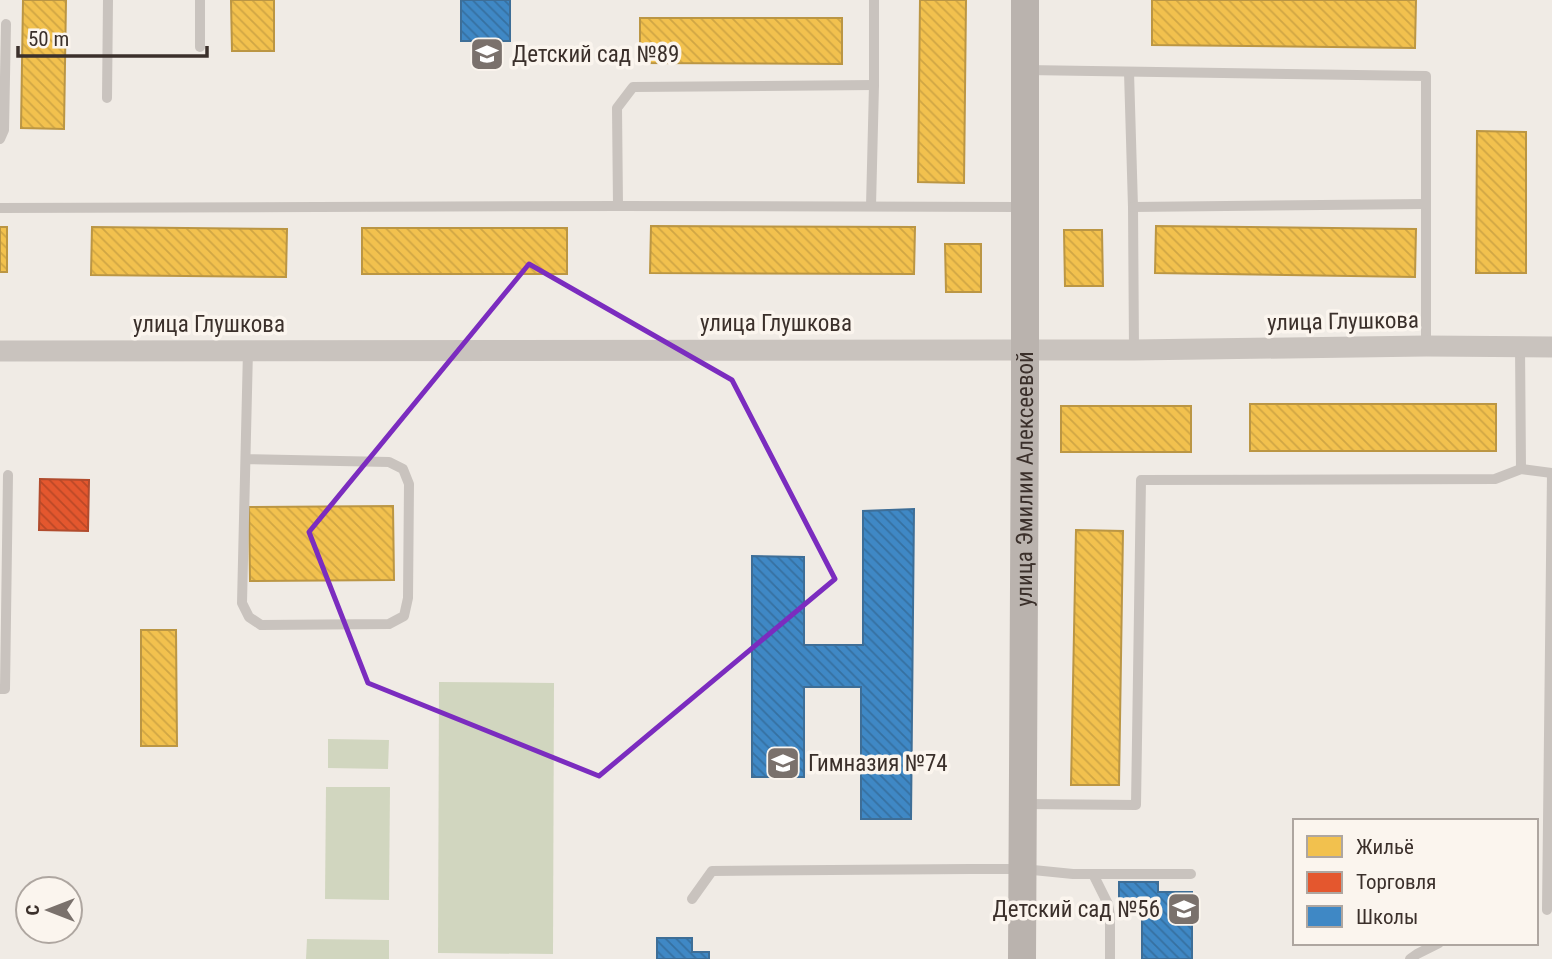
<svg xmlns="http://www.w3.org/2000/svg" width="1552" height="959" font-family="'Roboto Condensed',sans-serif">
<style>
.green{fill:#d1d6bf}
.homes{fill:url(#homes-back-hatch);stroke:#bb9644;stroke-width:2}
.shops{fill:url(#shops-back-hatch);stroke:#b14b2d;stroke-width:2}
.schools{fill:url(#schools-back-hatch);stroke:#3e6e97;stroke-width:2}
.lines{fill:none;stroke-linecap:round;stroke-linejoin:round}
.lane{stroke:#c9c3be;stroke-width:10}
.street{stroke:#c9c3be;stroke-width:21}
.secondary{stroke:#bab3ae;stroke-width:28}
.marked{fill:none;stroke:#7b2cbf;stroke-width:5;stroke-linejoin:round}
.labels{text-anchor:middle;stroke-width:7;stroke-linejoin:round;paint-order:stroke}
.poi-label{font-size:23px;fill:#3b302b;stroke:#fbf5ee;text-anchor:start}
.street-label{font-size:23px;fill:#3b302b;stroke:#fbf5ee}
</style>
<defs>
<pattern id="homes-back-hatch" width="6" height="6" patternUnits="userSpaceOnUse" patternTransform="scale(1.75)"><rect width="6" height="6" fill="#f2c14e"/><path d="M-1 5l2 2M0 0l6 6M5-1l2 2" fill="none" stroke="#d0a644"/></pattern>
<pattern id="shops-back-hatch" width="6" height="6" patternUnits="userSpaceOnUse" patternTransform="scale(1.75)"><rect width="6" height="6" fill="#e4572e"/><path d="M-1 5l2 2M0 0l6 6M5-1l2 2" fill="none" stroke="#ba4827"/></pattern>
<pattern id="schools-back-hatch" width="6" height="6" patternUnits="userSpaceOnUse" patternTransform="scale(1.75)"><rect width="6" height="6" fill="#3f88c5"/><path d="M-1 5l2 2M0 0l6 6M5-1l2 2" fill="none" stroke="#3670a0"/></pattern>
</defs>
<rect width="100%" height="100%" fill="#f0ebe5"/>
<!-- green -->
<g class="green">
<path d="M 439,682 L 554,683 L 553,954 L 438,953 Z"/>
<path d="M 328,739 L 389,740 L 388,769 L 328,768 Z"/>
<path d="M 326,787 L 390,787 L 389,900 L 325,899 Z"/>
<path d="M 307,939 L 389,940 L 389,959 L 306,959 Z"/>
</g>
<!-- homes -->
<g class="homes">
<path d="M 23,0 L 66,0 L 64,129 L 21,128 Z"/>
<path d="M 231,0 L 274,0 L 274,51 L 232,51 Z"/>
<path d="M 920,0 L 966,0 L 964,183 L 918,182 Z"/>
<path d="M 1152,0 L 1416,0 L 1415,48 L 1152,45 Z"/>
<path d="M 640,18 L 842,18 L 842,64 L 640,63 Z"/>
<path d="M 1477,131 L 1526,132 L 1526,273 L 1476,273 Z"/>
<path d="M 651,226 L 915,227 L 914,274 L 650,273 Z"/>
<path d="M 1156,226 L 1416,229 L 1415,277 L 1155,273 Z"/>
<rect x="0" y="227" width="7" height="45"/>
<path d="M 92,227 L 287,229 L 286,277 L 91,275 Z"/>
<rect x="362" y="228" width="205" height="46"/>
<path d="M 1064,230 L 1102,230 L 1103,286 L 1065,286 Z"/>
<path d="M 945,244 L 981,244 L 981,292 L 946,292 Z"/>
<rect x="1250" y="404" width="246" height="47"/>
<rect x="1061" y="406" width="130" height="46"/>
<path d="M 393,506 L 394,580 L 250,581 L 249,507 Z"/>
<path d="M 1076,530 L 1123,531 L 1119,785 L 1071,785 Z"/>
<path d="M 141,630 L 176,630 L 177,746 L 141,746 Z"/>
</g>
<!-- shops -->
<path class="shops" d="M 40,479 L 89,480 L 88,531 L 39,530 Z"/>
<!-- schools -->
<g class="schools">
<rect x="461" y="0" width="49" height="41"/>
<path d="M 914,509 L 911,819 L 861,819 L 861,687 L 804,687 L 804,777 L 752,777 L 752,556 L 804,557 L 804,645 L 863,645 L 863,511 Z"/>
<path d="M 1119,882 L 1158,882 L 1158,892 L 1192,892 L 1192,959 L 1142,959 L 1142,904 L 1119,904 Z"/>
<path d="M 657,938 L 692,938 L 692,952 L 709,952 L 709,959 L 657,959 Z"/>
</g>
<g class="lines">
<!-- lane -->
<g class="lane">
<path d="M 200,0 L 200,47"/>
<path d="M 1026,70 L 1426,76 L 1426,346"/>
<path d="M 1129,72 L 1133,207 L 1134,350"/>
<path d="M 107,98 L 108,0"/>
<path d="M 0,139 L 4,130 L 6,24"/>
<path d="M 618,206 L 617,108 L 633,87 L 874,85"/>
<path d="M 871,206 L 874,85 L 874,0"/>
<path d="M 1133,207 L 1425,204"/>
<path d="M 0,208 L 618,206 L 1024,207"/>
<path d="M 1520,347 L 1521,469"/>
<path d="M 246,459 L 389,462 L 403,469 L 409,484 L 408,598 L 404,616 L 389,624 L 261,625 L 249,617 L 242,603 L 248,350"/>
<path d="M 0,689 L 5,689 L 8,475"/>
<path d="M 1024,804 L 1136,805 L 1141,480 L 1495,479 L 1521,469 L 1552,473"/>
<path d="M 1093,874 L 1108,904 L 1110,916 L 1110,959"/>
<path d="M 692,899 L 712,871 L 970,869 L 1023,869 L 1073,874 L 1191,874"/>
<path d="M 1547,910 L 1552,473"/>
<path d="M 1410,959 L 1417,954 L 1439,943"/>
</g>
<!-- street -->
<path class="street" d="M 0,351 L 1134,350 L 1426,346 L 1552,347"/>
<!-- secondary -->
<path class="secondary" id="s1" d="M 1022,959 L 1025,400 L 1025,0"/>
</g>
<!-- marked area -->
<path class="marked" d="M 529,264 L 732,380 L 835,579 L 599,776 L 368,683 L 309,532 Z"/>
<!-- icons -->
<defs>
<g id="school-square" transform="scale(1.75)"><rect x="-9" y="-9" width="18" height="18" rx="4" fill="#7a716c" stroke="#fbf5ee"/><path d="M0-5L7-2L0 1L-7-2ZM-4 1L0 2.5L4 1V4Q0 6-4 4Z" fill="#fff"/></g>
</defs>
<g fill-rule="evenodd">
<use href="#school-square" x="487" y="54"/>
<use href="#school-square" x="783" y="763"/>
<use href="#school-square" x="1184" y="909"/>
</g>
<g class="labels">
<!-- poi labels -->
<g class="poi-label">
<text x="512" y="62">Детский сад №89</text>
<text x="808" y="771">Гимназия №74</text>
<text x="1160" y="917" text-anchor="end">Детский сад №56</text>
</g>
<!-- street labels -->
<g class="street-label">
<text transform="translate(1343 321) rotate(-1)" y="8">улица Глушкова</text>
<text x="776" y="331">улица Глушкова</text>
<text x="209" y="332">улица Глушкова</text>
<text dy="8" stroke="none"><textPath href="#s1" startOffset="480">улица Эмилии Алексеевой</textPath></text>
</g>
</g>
<!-- legend -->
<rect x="1293" y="819" width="245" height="126" fill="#fbf5ee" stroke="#aea6a0" stroke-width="2"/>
<rect x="1307" y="836" width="35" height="21" fill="#f2c14e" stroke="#aea6a0" stroke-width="2"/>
<text x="1356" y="854" font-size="21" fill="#3b302b">Жильё</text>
<rect x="1307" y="872" width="35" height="21" fill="#e4572e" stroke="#aea6a0" stroke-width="2"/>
<text x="1356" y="889" font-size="21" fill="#3b302b">Торговля</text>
<rect x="1307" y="906" width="35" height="21" fill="#3f88c5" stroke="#aea6a0" stroke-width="2"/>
<text x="1356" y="924" font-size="21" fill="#3b302b">Школы</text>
<!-- north arrow -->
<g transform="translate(49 910) rotate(270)"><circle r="33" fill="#fbf5ee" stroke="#aea6a0" stroke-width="2"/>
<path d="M0-5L12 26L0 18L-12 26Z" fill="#7a716c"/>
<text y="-10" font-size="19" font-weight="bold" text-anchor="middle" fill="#3b302b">С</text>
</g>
<!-- scale -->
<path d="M18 46v10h189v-10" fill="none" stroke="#3b302b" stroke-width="3.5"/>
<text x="28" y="46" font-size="21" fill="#3b302b" stroke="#fbf5ee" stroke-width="5" paint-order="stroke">50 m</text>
</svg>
